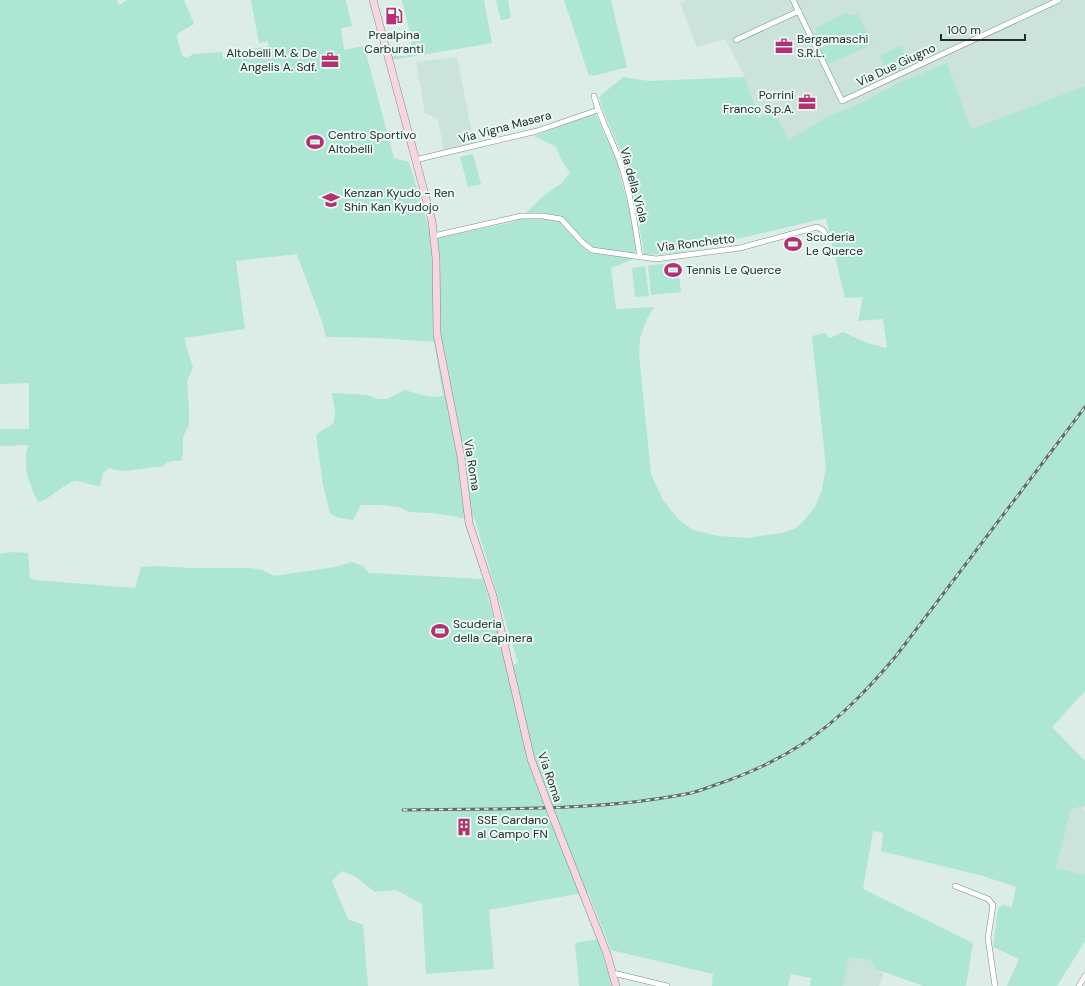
<svg xmlns="http://www.w3.org/2000/svg" width="1085" height="986" font-family="'DM Sans',sans-serif">
<style>
.built{fill:#cbe3da}
.green{fill:#ade6d3}
.lines{fill:none;stroke-linecap:round;stroke-linejoin:round}
.street-casing{stroke:#7e8c87;stroke-width:6}
.secondary-casing{stroke:#7e8c87;stroke-width:8}
.street{stroke:#fff;stroke-width:5}
.secondary{stroke:#f7d5e3;stroke-width:7}
.rail-casing{stroke:#626b68;stroke-width:3}
.rail{stroke:#e9f9f4;stroke-width:1.5;stroke-dasharray:4.5;stroke-linecap:butt}
.secondary-bridge-casing{stroke:#7e8c87;stroke-width:8;stroke-linecap:butt}
.secondary-bridge{stroke:#f7d5e3;stroke-width:7}
.labels{text-anchor:middle;stroke-width:4;stroke-linejoin:round;paint-order:stroke}
.poi-label{font-size:12px;fill:#252b29;stroke:#e9f9f4;text-anchor:start}
.street-label{font-size:12px;fill:#252b29;stroke:#e9f9f4}
</style>
<rect width="100%" height="100%" fill="#dcece6"/>
<!-- built -->
<g class="built">
<path d="M 687,0 L 1085,0 L 1085,86 L 971,129 L 947,63 L 857,105 L 829,116 L 788,140 L 760,118 L 745,77 L 725,39 L 697,47 L 680,3 Z"/>
<path d="M 457,57 L 474,143 L 444,151 L 438,119 L 425,113 L 416,62 Z"/>
<path d="M 1082,807 L 1085,812 L 1085,875 L 1056,869 L 1071,809 Z"/>
<path d="M 848,957 L 870,960 L 875,969 L 884,973 L 879,986 L 843,986 Z"/>
</g>
<!-- green -->
<g class="green">
<path d="M 0,0 L 117,0 L 119,5 L 127,0 L 184,0 L 194,24 L 178,33 L 177,37 L 182,56 L 187,58 L 193,54 L 222,52 L 223,60 L 227,54 L 269,46 L 268,41 L 259,43 L 251,0 L 346,0 L 352,26 L 341,28 L 344,50 L 364,46 L 394,158 L 409,162 L 432,239 L 513,222 L 527,212 L 542,197 L 562,183 L 570,173 L 562,161 L 556,147 L 534,136 L 595,113 L 616,159 L 630,214 L 637,249 L 631,260 L 611,268 L 616,309 L 654,307 L 647,319 L 640,338 L 639,355 L 651,474 L 663,500 L 678,519 L 693,530 L 718,536 L 746,538 L 754,537 L 782,533 L 794,529 L 801,524 L 815,507 L 822,489 L 826,467 L 812,336 L 825,333 L 830,338 L 843,332 L 867,343 L 887,348 L 883,319 L 858,321 L 863,297 L 845,298 L 826,218 L 678,253 L 644,255 C 639,222 633,187 622,155 C 615,135 604,118 599,97 L 623,77 L 649,81 L 745,77 L 759,118 L 774,111 L 788,140 L 829,116 L 857,105 L 898,83 L 947,63 L 971,129 L 1085,86 L 1085,691 L 1052,727 L 1084,760 L 1085,759 L 1085,806 L 1071,809 L 1056,868 L 1085,875 L 1085,941 L 1057,986 L 1007,986 L 1019,959 L 993,947 L 998,908 L 1003,905 L 1012,907 L 1016,887 L 983,876 L 881,851 L 883,833 L 873,831 L 863,889 L 973,943 L 966,986 L 924,986 L 875,969 L 870,960 L 849,957 L 843,986 L 810,986 L 811,978 L 791,974 L 788,986 L 712,986 L 713,974 L 611,950 L 588,892 L 489,910 L 494,969 L 426,974 L 422,904 L 396,890 L 375,892 L 356,877 L 342,871 L 332,881 L 348,919 L 363,925 L 368,986 L 0,986 L 0,554 L 13,552 L 28,553 L 30,578 L 35,580 L 135,588 L 141,567 L 157,566 L 190,568 L 249,568 L 263,570 L 274,576 L 335,567 L 352,562 L 363,566 L 369,573 L 483,579 L 507,667 L 518,663 L 474,517 L 460,518 L 453,516 L 432,513 L 409,512 L 399,507 L 381,505 L 361,505 L 353,520 L 336,517 L 330,513 L 323,485 L 316,435 C 322,429 328,428 334,423 L 335,412 L 332,393 L 367,395 L 378,399 L 387,399 L 405,390 C 418,394 429,398 443,396 L 434,342 L 381,338 L 326,337 L 322,322 L 297,254 L 236,261 L 245,329 L 184,338 L 193,368 L 187,381 L 189,410 L 189,425 L 183,437 L 183,451 L 182,459 L 180,461 C 172,461 167,461 162,467 C 143,466 126,475 109,468 L 103,473 L 100,486 C 93,486 82,481 76,481 C 67,482 52,496 44,500 L 38,502 C 29,483 22,466 28,445 L 0,446 L 0,429 L 29,429 L 29,383 L 0,384 Z"/>
<path d="M 402,0 L 484,0 L 492,43 L 397,59 L 393,59 L 392,56 L 407,56 L 412,41 Z"/>
<path d="M 496,0 L 508,0 L 511,18 L 501,20 Z"/>
<path d="M 564,0 L 611,0 L 627,67 L 593,76 L 592,75 L 589,76 Z"/>
<path d="M 847,12 L 849,16 L 858,14 L 873,44 L 828,64 L 813,34 L 816,32 L 816,28 Z"/>
<path d="M 902,46 L 907,61 L 904,64 L 905,68 L 889,74 L 880,55 Z"/>
<path d="M 473,154 L 481,184 L 468,187 L 460,157 Z"/>
<path d="M 677,262 L 681,292 L 651,295 L 648,266 Z"/>
<path d="M 645,266 L 649,296 L 635,297 L 632,268 Z"/>
<path d="M 598,939 L 612,986 L 579,986 L 575,943 Z"/>
</g>
<g class="lines">
<!-- street casing -->
<g class="street-casing">
<g id="street">
<path d="M 793,0 L 842,101 L 1059,0"/>
<path d="M 736,40 L 799,11"/>
<path d="M 594,96 C 600,118 611,138 619,159 C 630,190 635,225 640,257"/>
<path d="M 415,160 L 537,131 L 598,110"/>
<path d="M 434,236 L 521,216 L 543,216 L 561,219 L 583,243 L 592,250 L 656,259 L 740,248 L 817,227 L 823,230 L 826,235"/>
<path d="M 955,886 L 988,899 L 993,905 L 988,938 L 995,986"/>
<path d="M 613,973 L 667,986"/>
<path d="M 1079,986 L 1085,976"/>
</g>
</g>
<!-- secondary casing -->
<g class="secondary-casing">
<g id="secondary">
<path d="M 373,0 L 432,221 L 436,258 L 437,334 L 461,457 L 469,523 L 493,596 L 531,759 L 546,799"/>
<path d="M 554,820 L 607,954 L 616,986"/>
</g>
</g>
<!-- street -->
<use href="#street" class="street"/>
<!-- secondary -->
<use href="#secondary" class="secondary"/>
<!-- rail casing -->
<g class="rail-casing">
<path id="rail" d="M 403,810 C 499,808 597,812 691,793 C 699,791 707,788 715,785 C 746,775 776,761 804,743 C 840,719 869,688 896,656 L 1085,407"/>
</g>
<!-- rail -->
<use href="#rail" class="rail"/>
<!-- secondary-bridge casing -->
<g class="secondary-bridge-casing">
<path id="secondary-bridge" d="M 546,799 L 554,820"/>
</g>
<!-- secondary-bridge -->
<use href="#secondary-bridge" class="secondary-bridge"/>
</g>
<!-- icons -->
<defs>
<g id="fuel-bare" transform="scale(1.38)"><path d="M-5.5-6h7V0h2V4h1.3V-2.5L3-4.5l.8-.8L6-3V5H2.5V1h-1V6h-7ZM-4.2-4.7v3.2H.2V-4.7Z" fill="#b52f72" stroke="#e9f9f4" stroke-width="2.5" paint-order="stroke"/></g>
<g id="office-bare" transform="scale(1.38)"><path d="M-6-3h4V-5.5h4V-3h4V5H-6ZM-1-4.5V-3h2v-1.5ZM-6 0V1H6V0Z" fill="#b52f72" stroke="#e9f9f4" stroke-width="2.5" paint-order="stroke"/></g>
<g id="stadium-bare" transform="scale(1.38)"><path d="M0-5a6.5 5 0 1 0 0 10a6.5 5 0 1 0 0-10ZM-3.5-1.8h7v3.6h-7Z" fill="#b52f72" stroke="#e9f9f4" stroke-width="2.5" paint-order="stroke"/></g>
<g id="school-bare" transform="scale(1.38)"><path d="M0-5L7-2L0 1L-7-2ZM-4 1L0 2.5L4 1V4Q0 6-4 4Z" fill="#b52f72" stroke="#e9f9f4" stroke-width="2.5" paint-order="stroke"/></g>
<g id="building-bare" transform="scale(1.38)"><path d="M-4-6H4V6H1V3H-1V6H-4ZM-2.5-4.3h1.7v1.8h-1.7ZM.8-4.3h1.7v1.8H.8ZM-2.5-1h1.7V.8h-1.7ZM.8-1h1.7V.8H.8Z" fill="#b52f72" stroke="#e9f9f4" stroke-width="2.5" paint-order="stroke"/></g>
</defs>
<g fill-rule="evenodd">
<use href="#fuel-bare" x="394" y="16"/>
<use href="#office-bare" x="784" y="46"/>
<use href="#office-bare" x="330" y="60"/>
<use href="#office-bare" x="807" y="102"/>
<use href="#stadium-bare" x="315" y="142"/>
<use href="#school-bare" x="331" y="200"/>
<use href="#stadium-bare" x="793" y="244"/>
<use href="#stadium-bare" x="673" y="270"/>
<use href="#stadium-bare" x="440" y="631"/>
<use href="#building-bare" x="464" y="827"/>
</g>
<g class="labels">
<!-- poi labels -->
<g class="poi-label">
<text x="394" y="39" text-anchor="middle">Prealpina<tspan x="394" dy="14">Carburanti</tspan></text>
<text x="797" y="43">Bergamaschi<tspan x="797" dy="14">S.R.L.</tspan></text>
<text x="317" y="57" text-anchor="end">Altobelli M. &amp; De<tspan x="317" dy="14">Angelis A. Sdf.</tspan></text>
<text x="794" y="99" text-anchor="end">Porrini<tspan x="794" dy="14">Franco S.p.A.</tspan></text>
<text x="328" y="139">Centro Sportivo<tspan x="328" dy="14">Altobelli</tspan></text>
<text x="344" y="197">Kenzan Kyudo - Ren<tspan x="344" dy="14">Shin Kan Kyudojo</tspan></text>
<text x="806" y="241">Scuderia<tspan x="806" dy="14">Le Querce</tspan></text>
<text x="686" y="274">Tennis Le Querce</text>
<text x="453" y="628">Scuderia<tspan x="453" dy="14">della Capinera</tspan></text>
<text x="477" y="824">SSE Cardano<tspan x="477" dy="14">al Campo FN</tspan></text>
</g>
<!-- street labels -->
<g class="street-label">
<text transform="translate(896 65) rotate(-25)" y="4">Via Due Giugno</text>
<text transform="translate(505 127) rotate(-15)" y="4">Via Vigna Masera</text>
<text transform="translate(634 185) rotate(75)" y="4">Via della Viola</text>
<text transform="translate(696 243) rotate(-7)" y="4">Via Ronchetto</text>
<text transform="translate(472 465) rotate(81)" y="4">Via Roma</text>
<text transform="translate(550 777) rotate(71)" y="4">Via Roma</text>
</g>
</g>
<!-- scale -->
<path d="M941 34v6h84v-6" fill="none" stroke="#252b29" stroke-width="2"/>
<text x="947" y="34" font-size="12" fill="#252b29" stroke="#e9f9f4" stroke-width="3" paint-order="stroke">100 m</text>
</svg>
